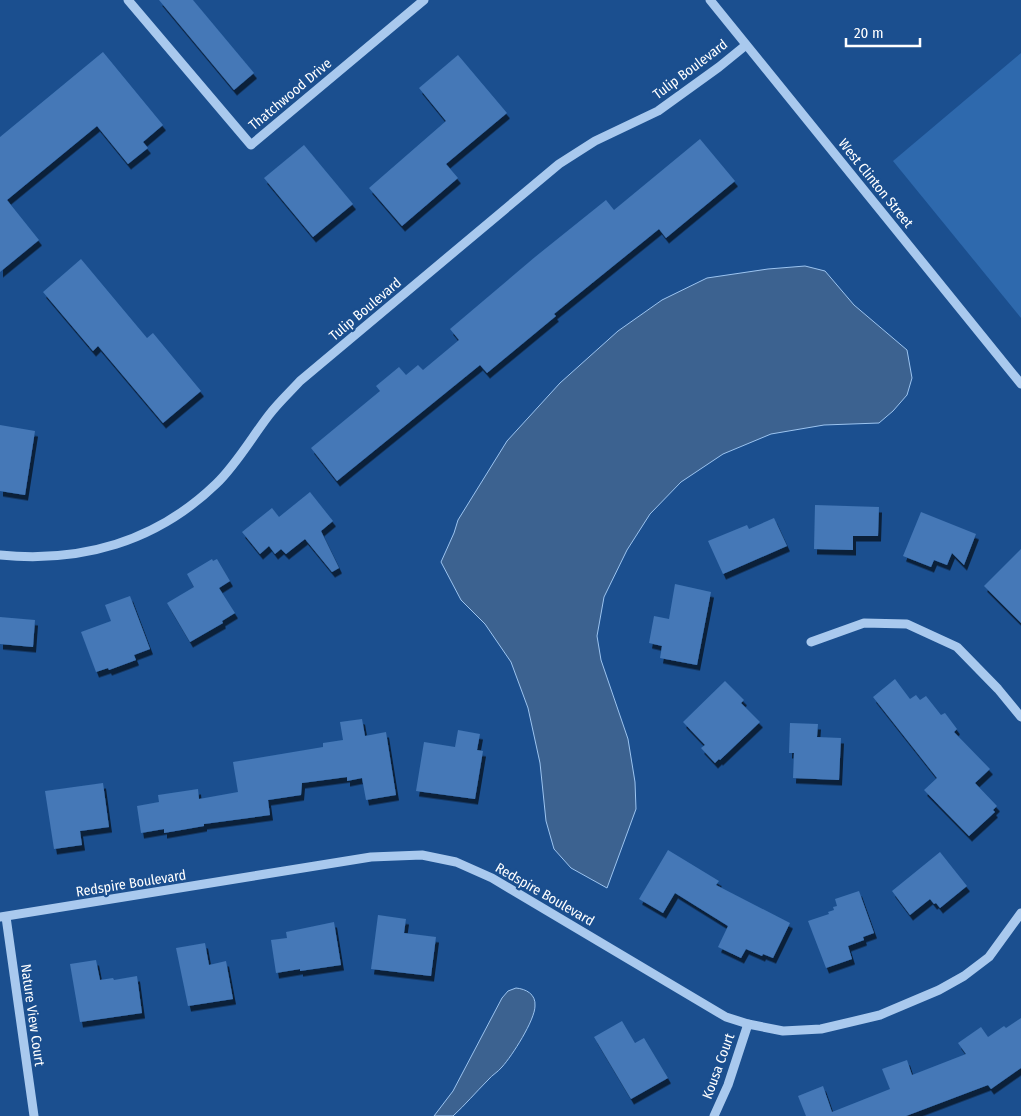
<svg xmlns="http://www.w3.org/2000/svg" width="1021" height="1116" font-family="'Fira Sans Condensed',sans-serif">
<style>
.green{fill:#2e69ad}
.water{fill:#3c6290;stroke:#9cc4f0}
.building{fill:#4478b7;filter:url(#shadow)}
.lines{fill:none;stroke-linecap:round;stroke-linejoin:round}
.minor{stroke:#a9c9ee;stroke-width:9}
.labels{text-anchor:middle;stroke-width:4.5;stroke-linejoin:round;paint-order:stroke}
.street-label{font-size:14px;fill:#fff;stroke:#1b4f8f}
</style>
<defs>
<filter id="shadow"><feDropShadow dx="3" dy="5.5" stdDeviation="0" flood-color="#0009"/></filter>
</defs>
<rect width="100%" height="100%" fill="#1b4f8f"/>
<!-- green -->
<path class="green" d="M 1021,53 L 1021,318 L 893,161 Z"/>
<!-- water -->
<g class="water">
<path d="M 805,266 L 825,271 L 854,305 L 907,350 L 912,378 L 907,395 L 893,411 L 879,423 L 824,425 L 771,434 L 723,454 L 681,482 L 650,514 L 627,550 L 604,597 L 597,636 L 601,660 L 628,739 L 635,782 L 636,809 L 607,888 L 571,868 L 554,849 L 546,821 L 540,763 L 528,708 L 511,662 L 485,624 L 461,600 L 441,562 L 454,533 L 458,520 L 507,441 L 560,383 L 618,331 L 662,300 L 707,278 L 768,269 Z"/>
<path d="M 516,988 C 526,989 536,994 535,1006 C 535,1020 512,1056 502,1067 C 498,1072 492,1075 488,1080 C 476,1092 465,1105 453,1116 L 434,1116 L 453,1091 L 502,998 L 508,991 Z"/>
</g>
<!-- building -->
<g class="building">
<path d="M 159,0 L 193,0 L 254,73 L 234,90 Z"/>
<path d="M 103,52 L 163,125 L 143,142 L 148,148 L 128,164 L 97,126 L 7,200 L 39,240 L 0,272 L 0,137 Z"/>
<path d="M 458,55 L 507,113 L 446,164 L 458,178 L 402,226 L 369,188 L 446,121 L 419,88 Z"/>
<path d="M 700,139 L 735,181 L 666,238 L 659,229 L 554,314 L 556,316 L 487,373 L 480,365 L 337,481 L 311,448 L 380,391 L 376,386 L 399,367 L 406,375 L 418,365 L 423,370 L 459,340 L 450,329 L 535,257 L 606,200 L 614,210 Z"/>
<path d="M 304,145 L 353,204 L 313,237 L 264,178 Z"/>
<path d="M 81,259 L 147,338 L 153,333 L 201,391 L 163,423 L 98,346 L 93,351 L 43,292 Z"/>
<path d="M 0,425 L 35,431 L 25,495 L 0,491 Z"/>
<path d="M 310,492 L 333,521 L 321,531 L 339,568 L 332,572 L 305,539 L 286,554 L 281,549 L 275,554 L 269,546 L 260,554 L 242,532 L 272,508 L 279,517 Z"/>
<path d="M 815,505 L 879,507 L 878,536 L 853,536 L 853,550 L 814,549 Z"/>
<path d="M 921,512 L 976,534 L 964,565 L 952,553 L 947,565 L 934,560 L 931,567 L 903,556 Z"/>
<path d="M 774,518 L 787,546 L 723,574 L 708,541 L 747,525 L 749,529 Z"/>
<path d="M 1021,549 L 1021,623 L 984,586 Z"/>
<path d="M 212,559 L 213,561 L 217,559 L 230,581 L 219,588 L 235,613 L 222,621 L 223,623 L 190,642 L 167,603 L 194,587 L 187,574 Z"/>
<path d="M 675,584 L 711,592 L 697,665 L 660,658 L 662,646 L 649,643 L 654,616 L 669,619 Z"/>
<path d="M 130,596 L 150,649 L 134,655 L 136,660 L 109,670 L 108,668 L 96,672 L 81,632 L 111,621 L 105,605 Z"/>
<path d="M 0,617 L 35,620 L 33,647 L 0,644 Z"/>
<path d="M 895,679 L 910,699 L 916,695 L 920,700 L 926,696 L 941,715 L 945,713 L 957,729 L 954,732 L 990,769 L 975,783 L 997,806 L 993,810 L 995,812 L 969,836 L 924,790 L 937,778 L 873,697 Z"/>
<path d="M 725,681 L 744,700 L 741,703 L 760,722 L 720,760 L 719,759 L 715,763 L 701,748 L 705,745 L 683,722 Z"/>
<path d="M 362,719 L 365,736 L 386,732 L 396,795 L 366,800 L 362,778 L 347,781 L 347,777 L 302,783 L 301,795 L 268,800 L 270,815 L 204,824 L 204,826 L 164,833 L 164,829 L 141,833 L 137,806 L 159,802 L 158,795 L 198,789 L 199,799 L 238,792 L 233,762 L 323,747 L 323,743 L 343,740 L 340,722 Z"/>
<path d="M 790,723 L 818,724 L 817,737 L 841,738 L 839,780 L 793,778 L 794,753 L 789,753 Z"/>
<path d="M 458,730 L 480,734 L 477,750 L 483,751 L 475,799 L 416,791 L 424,742 L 455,747 Z"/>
<path d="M 103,783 L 109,827 L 80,831 L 82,845 L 54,849 L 45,791 Z"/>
<path d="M 668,850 L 719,881 L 716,885 L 790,923 L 773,958 L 763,954 L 762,956 L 746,949 L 741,958 L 718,947 L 728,926 L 675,893 L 663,913 L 639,899 Z"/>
<path d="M 940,852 L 967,886 L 940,908 L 936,903 L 934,904 L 930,899 L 910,915 L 892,891 Z"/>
<path d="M 859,891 L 874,933 L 863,937 L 864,940 L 848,946 L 852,959 L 826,968 L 808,921 L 829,914 L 828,912 L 834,910 L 833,907 L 837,906 L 835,899 Z"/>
<path d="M 378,915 L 406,919 L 404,933 L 436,937 L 431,976 L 371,969 Z"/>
<path d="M 334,922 L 341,965 L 300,971 L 300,969 L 276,973 L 271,940 L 287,938 L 286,932 Z"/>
<path d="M 205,943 L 209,965 L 226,961 L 233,999 L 188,1006 L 176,948 Z"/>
<path d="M 96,960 L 100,980 L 113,978 L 114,980 L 137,976 L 142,1013 L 80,1022 L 70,964 Z"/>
<path d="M 1021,1018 L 1021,1068 L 991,1089 L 988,1085 L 906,1116 L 806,1116 L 798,1096 L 823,1086 L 832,1112 L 890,1089 L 882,1069 L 907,1060 L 912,1075 L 966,1054 L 958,1043 L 981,1027 L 988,1037 L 1004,1026 L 1006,1028 Z"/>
<path d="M 622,1021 L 635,1043 L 644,1038 L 668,1078 L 631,1099 L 594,1037 Z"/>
</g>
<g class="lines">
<!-- minor -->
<g class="minor">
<path d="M 128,0 L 251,145 L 424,0"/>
<path d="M 710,0 L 1021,384"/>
<path d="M 0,555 C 81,563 156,542 216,484 C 236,465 252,437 269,415 C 278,403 290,392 300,381 L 559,164 L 595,141 L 658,111 L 719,67 L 746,45"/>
<path d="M 811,642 L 864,623 L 907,624 L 957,647 L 998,689 L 1021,717"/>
<path d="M 0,917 L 371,857 L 422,855 L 456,862 L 492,878 L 726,1017 L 748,1024 L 783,1031 L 821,1029 L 880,1015 L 939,990 L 964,976 L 989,957 L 1021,913"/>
<path d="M 6,917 L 34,1116"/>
<path d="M 714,1116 L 728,1085 L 748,1024"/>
</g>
</g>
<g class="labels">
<!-- street labels -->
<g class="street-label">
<text transform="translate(690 69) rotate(-37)" y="5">Tulip Boulevard</text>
<text transform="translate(290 94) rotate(-40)" y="5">Thatchwood Drive</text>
<text transform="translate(876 183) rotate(51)" y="5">West Clinton Street</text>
<text transform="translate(365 309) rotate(-40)" y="5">Tulip Boulevard</text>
<text transform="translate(131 883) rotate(-9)" y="5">Redspire Boulevard</text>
<text transform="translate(545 894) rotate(30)" y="5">Redspire Boulevard</text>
<text transform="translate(33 1015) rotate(82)" y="5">Nature View Court</text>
<text transform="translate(718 1066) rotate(-70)" y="5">Kousa Court</text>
</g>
</g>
<!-- scale -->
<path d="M846 38v8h74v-8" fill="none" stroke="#ffffff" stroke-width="2.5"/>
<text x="854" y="38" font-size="15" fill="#ffffff" stroke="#1b4f8f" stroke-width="4" paint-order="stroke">20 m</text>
</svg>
